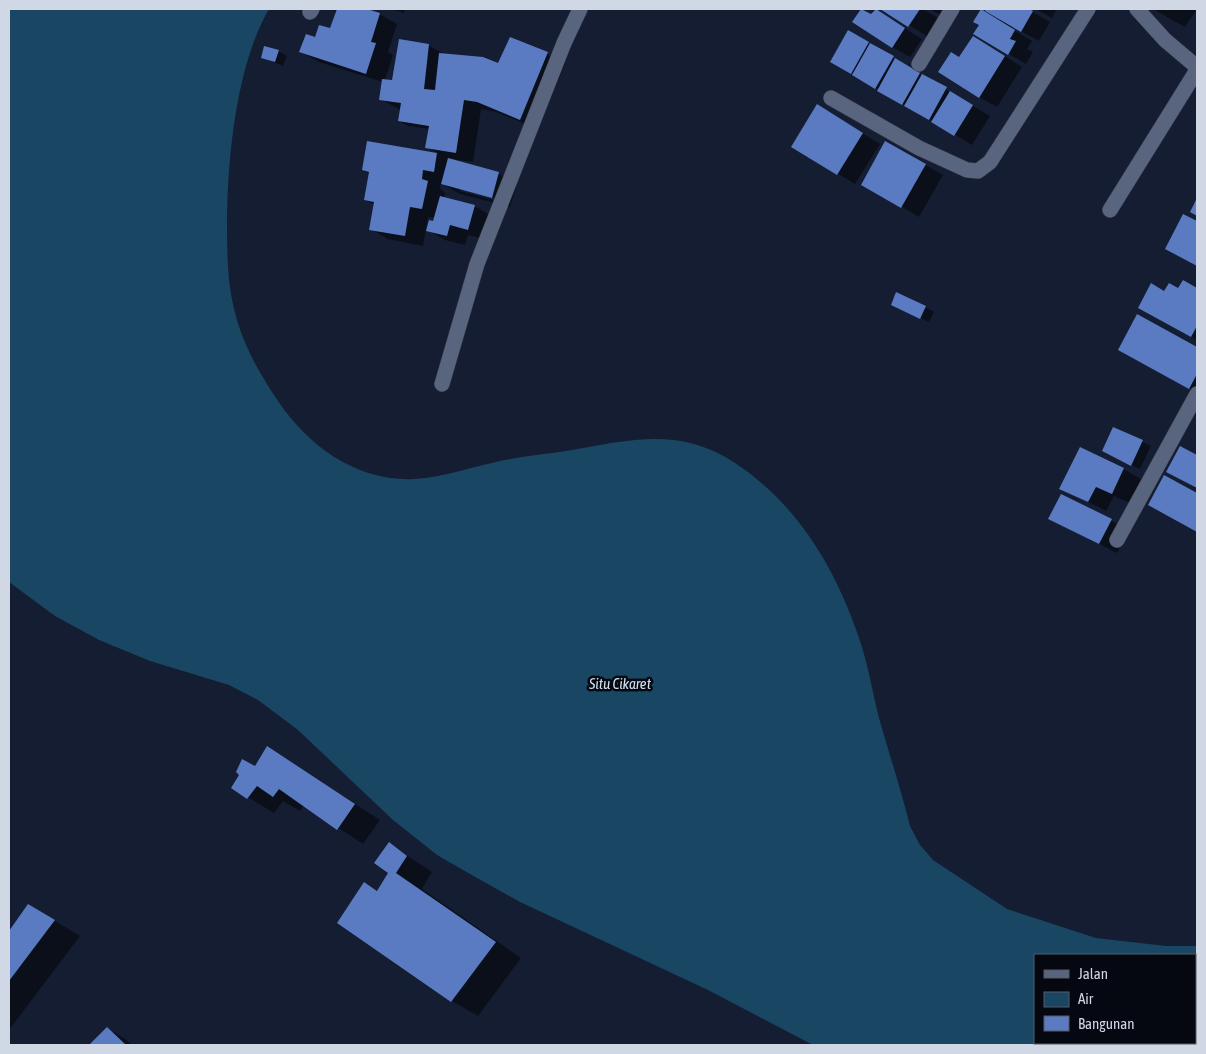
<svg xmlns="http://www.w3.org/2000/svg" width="1206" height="1054" font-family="'Asap Condensed',sans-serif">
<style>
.water{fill:#194662;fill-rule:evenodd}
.shadow{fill:#0007;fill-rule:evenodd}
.building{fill:#5a7bc2}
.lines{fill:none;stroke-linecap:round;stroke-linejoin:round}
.minor-casing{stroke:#33394a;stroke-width:16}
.minor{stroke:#59657e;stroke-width:15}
.labels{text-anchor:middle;stroke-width:5;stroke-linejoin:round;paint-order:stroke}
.water-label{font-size:15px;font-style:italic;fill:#d0e3f2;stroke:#050811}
</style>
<rect width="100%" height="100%" fill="#141d32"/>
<!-- water -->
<path class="water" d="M 9,9 L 269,9 C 231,74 224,192 228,267 C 231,321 249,358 278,401 C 309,447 358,482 415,479 C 444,477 472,467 500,461 C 523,456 548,454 572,450 C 629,440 678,427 732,461 C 799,504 838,572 862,647 C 869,670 873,694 879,718 C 889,754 901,789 910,826 L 920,845 L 933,860 L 1007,909 L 1096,938 L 1166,946 L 1197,946 L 1197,1045 L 813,1045 L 708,990 L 520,902 L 470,874 L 437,855 L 393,820 L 298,730 L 258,700 L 229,685 L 150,661 L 99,640 L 55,616 L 9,582 ZM 1035,955 L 1195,955 L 1195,1043 L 1035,1043 Z"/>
<!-- shadow -->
<g class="shadow">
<path d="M 338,9 L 363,9 L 379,14 L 397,24 L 388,52 L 393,55 L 385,80 L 393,81 L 428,45 L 444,54 L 499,65 L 510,38 L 547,54 L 565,64 L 538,129 L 496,112 L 481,109 L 473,162 L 452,159 L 452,161 L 499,174 L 517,184 L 510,207 L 460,194 L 441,183 L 440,189 L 445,192 L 444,198 L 474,206 L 492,216 L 485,239 L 468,235 L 465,245 L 445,240 L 428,230 L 435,218 L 428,217 L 423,246 L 388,239 L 371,229 L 375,205 L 365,200 L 370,174 L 363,170 L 368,142 L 439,154 L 427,147 L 430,129 L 408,126 L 400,121 L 401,110 L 380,99 L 383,82 L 319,62 L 301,52 L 316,38 L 331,30 ZM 460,188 L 498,199 L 498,201 L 460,191 Z"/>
<path d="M 391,9 L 405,9 L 404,13 Z"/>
<path d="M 882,9 L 923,9 L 938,18 L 927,36 Z"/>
<path d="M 930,9 L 959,9 L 951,21 Z"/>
<path d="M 987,9 L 1027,9 L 1050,22 L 1039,41 L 1013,27 L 1011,28 L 1032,41 L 1027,49 L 1033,52 L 1026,64 L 975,33 Z"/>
<path d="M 1036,9 L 1057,9 L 1052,18 Z"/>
<path d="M 1153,9 L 1197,9 L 1185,27 Z"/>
<path d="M 875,10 L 922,39 L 910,57 L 892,47 L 871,15 Z"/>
<path d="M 849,32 L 990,116 L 972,145 L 832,61 Z"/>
<path d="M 991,47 L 1022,67 L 997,107 L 979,97 L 960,58 Z"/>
<path d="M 278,51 L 287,56 L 283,66 L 262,57 Z"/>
<path d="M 835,116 L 880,144 L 855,184 L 792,146 Z"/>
<path d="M 886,143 L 943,175 L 919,217 L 863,184 Z"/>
<path d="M 1183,281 L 1197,289 L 1197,340 L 1157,318 Z"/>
<path d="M 925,307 L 934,312 L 929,322 L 901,309 Z"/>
<path d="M 1138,316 L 1197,348 L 1197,392 L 1137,360 Z"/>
<path d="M 1114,428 L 1151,446 L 1140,469 L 1112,456 Z"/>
<path d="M 1123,469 L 1141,479 L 1130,503 L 1114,496 L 1106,511 L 1061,488 Z"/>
<path d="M 1061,495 L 1129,530 L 1117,553 L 1049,518 Z"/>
<path d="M 267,748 L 380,820 L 363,844 L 304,805 L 300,811 L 283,801 L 274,813 L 233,788 L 255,768 Z"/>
<path d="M 389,844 L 432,872 L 422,889 L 521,958 L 478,1016 L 452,1001 L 339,923 L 365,883 L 378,891 L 390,873 Z"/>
<path d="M 29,905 L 80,936 L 9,1030 L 9,933 Z"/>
<path d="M 107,1028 L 125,1039 L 132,1045 L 91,1045 Z"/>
</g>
<!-- building -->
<g class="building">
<path d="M 337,9 L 367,9 L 380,13 L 371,42 L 376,43 L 366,74 L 299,52 L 306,34 L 315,37 L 319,25 L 330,28 Z"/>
<path d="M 861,9 L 871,14 L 876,9 L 905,28 L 892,48 L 852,22 Z"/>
<path d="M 880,9 L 920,9 L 908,27 Z"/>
<path d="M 981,9 L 1015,30 L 1010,39 L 1016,41 L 1008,55 L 973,34 L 979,25 L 973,22 Z"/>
<path d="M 986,9 L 1029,9 L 1033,11 L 1021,32 L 985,11 Z"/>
<path d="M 848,30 L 869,42 L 851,74 L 830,62 Z"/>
<path d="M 973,36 L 1005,56 L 979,98 L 938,72 L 951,52 L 959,57 Z"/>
<path d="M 510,37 L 548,52 L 520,120 L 477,102 L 464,100 L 456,153 L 425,148 L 429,126 L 398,121 L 401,103 L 379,100 L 382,79 L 392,80 L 399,39 L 429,44 L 424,89 L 435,90 L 439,53 L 483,57 L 498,63 Z"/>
<path d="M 870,43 L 894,56 L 875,89 L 852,75 Z"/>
<path d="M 264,46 L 279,50 L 275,62 L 261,58 Z"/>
<path d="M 895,58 L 920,73 L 902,105 L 877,91 Z"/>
<path d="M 922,74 L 947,87 L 929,120 L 904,106 Z"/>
<path d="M 950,91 L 973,105 L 954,136 L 931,122 Z"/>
<path d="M 817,104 L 863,133 L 837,175 L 791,147 Z"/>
<path d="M 367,141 L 437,153 L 434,172 L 423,170 L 422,179 L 428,181 L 422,209 L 410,207 L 405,236 L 369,230 L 374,202 L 364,200 L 369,172 L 362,170 Z"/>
<path d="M 885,141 L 926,164 L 901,208 L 861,185 Z"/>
<path d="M 448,158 L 499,172 L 492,198 L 441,184 Z"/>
<path d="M 440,196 L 475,205 L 468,230 L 450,225 L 447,236 L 426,231 L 429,220 L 433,221 Z"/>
<path d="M 1197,198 L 1197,216 L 1190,212 Z"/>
<path d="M 1183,214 L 1197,221 L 1197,266 L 1165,249 Z"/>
<path d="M 1183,280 L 1197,288 L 1197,326 L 1191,337 L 1138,308 L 1151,283 L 1164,291 L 1169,283 L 1178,288 Z"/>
<path d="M 896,292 L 926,306 L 920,319 L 891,305 Z"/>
<path d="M 1137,314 L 1197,347 L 1197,374 L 1189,389 L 1118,350 Z"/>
<path d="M 1113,427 L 1143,440 L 1131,466 L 1102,451 Z"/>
<path d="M 1180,446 L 1197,455 L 1197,488 L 1166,472 Z"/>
<path d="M 1080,447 L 1124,468 L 1112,494 L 1096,487 L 1088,502 L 1059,489 Z"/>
<path d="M 1164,475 L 1197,493 L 1197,532 L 1148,505 Z"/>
<path d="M 1061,494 L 1112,519 L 1099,544 L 1048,519 Z"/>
<path d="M 267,746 L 355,804 L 337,830 L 279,789 L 273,797 L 257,786 L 247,799 L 231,788 L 239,775 L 236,772 L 242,759 L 255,766 Z"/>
<path d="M 389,842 L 407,856 L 396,873 L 496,942 L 451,1002 L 337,923 L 364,882 L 377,891 L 388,873 L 374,863 Z"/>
<path d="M 28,904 L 55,920 L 9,981 L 9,931 Z"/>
<path d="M 107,1027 L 126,1045 L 89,1045 Z"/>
</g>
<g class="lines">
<!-- minor casing -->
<g class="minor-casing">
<g id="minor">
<path d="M 1137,9 L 1165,40 L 1197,67"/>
<path d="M 310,12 L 312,9"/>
<path d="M 919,64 L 952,9"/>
<path d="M 831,98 L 919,148 L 967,170 L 978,171 L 990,162 L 1088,9"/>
<path d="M 1110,210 L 1197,70"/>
<path d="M 442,384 L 477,264 L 564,43 L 580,9"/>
<path d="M 1117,540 L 1197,394"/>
</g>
</g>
<!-- minor -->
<use href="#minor" class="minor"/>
</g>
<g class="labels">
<!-- water labels -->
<g class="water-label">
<text x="620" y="689">Situ Cikaret</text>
</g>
</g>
<!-- border -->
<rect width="1206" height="1054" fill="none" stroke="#d0d7e5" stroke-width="20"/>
<!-- legend -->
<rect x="1034" y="954" width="162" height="90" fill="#050811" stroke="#565b66"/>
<rect x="1044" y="970" width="25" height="8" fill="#59657e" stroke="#565b66"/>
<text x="1078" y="979" font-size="15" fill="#d0d7e5">Jalan</text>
<rect x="1044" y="992" width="25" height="15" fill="#194662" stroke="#565b66"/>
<text x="1078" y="1004" font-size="15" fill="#d0d7e5">Air</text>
<rect x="1044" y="1016" width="25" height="15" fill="#5a7bc2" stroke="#565b66"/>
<text x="1078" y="1029" font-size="15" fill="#d0d7e5">Bangunan</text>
</svg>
